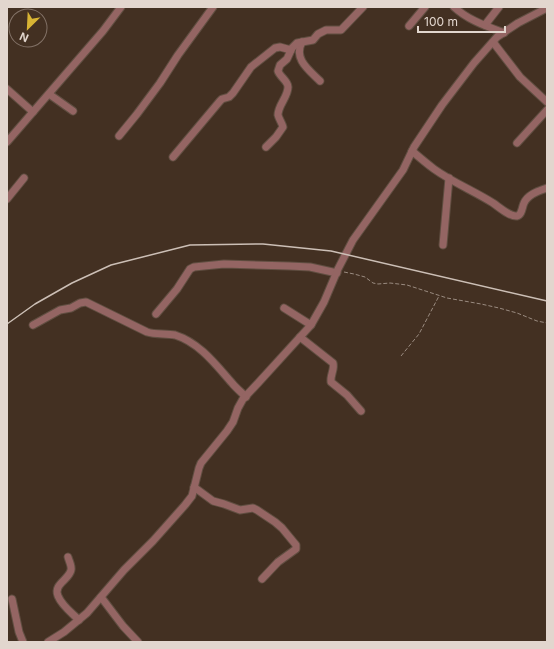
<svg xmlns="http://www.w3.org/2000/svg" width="554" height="649" font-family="Inter,sans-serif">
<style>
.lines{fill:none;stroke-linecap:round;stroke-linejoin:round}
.minor-casing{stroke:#604e41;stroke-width:9}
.path{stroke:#9a8b80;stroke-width:1;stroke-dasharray:4 2;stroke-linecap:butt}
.minor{stroke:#946563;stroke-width:7}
.rail{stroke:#ccbfb6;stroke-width:1.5}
</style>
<rect width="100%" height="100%" fill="#433022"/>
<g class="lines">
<!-- minor casing -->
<g class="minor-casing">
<g id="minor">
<path d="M 454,7 C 468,20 486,26 504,33"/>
<path d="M 485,25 L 499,7"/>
<path d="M 409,26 L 425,7"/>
<path d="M 302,42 C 293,59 309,70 320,81"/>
<path d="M 493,42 L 520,77 L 547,102"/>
<path d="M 7,89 L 33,112"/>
<path d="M 49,94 L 73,111"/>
<path d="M 119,136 L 137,114 L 160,83 L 178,55 L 213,7"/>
<path d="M 7,142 L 103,31 L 121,7"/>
<path d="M 517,143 L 547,110"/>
<path d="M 266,147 L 276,137 L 283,127 C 282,123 279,119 278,115 C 278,105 288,97 288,87 C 288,81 280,77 278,71 L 280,65 L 287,59 L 292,48 L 297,43 L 313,40 L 318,34 L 326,30 L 341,30 L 363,7"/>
<path d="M 412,151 C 419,157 426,163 434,169 C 452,182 474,191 493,203 C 499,207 510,217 517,216 C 522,215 522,207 524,203 C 528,194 539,191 547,188"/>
<path d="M 173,157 L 220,101 L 222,99 L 229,97 L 233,93 L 251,67 L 275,48 L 280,47 L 291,50"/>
<path d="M 7,199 L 24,178"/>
<path d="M 443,245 L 449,178"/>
<path d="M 284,308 L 311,325"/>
<path d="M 156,314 L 177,289 L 190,269 L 194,267 L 224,264 L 289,266 L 310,267 L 337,273"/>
<path d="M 33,325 L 60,310 L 71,308 L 80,303 L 86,302 L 147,332 C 156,335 166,333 175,335 C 200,343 216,365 232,383 C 236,388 241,392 246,397"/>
<path d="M 300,337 L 333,363 C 335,369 330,375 331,382 L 347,395 L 361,411"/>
<path d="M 194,487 L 213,501 L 224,504 L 240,510 L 253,508 L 257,510 L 275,522 L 282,528 L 296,545 L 296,549 L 278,562 L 262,579"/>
<path d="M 68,557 C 69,561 72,566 71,570 C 69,580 53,584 58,596 C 62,606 72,613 79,620"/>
<path d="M 101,597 L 123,626 L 138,642"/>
<path d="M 12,599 L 19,632 L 23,642"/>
<path d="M 48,642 L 64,632 L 87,613 L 124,570 L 153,541 L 185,505 L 192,496 L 199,468 L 201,463 L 227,431 L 233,422 L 238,408 L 243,399 L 259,382 L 311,325 L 324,302 L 338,269 L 353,240 L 403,170 L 414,147 L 442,105 L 474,63 L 497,37 L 518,23 L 547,8"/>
</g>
</g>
<!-- path -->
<g class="path">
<path d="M 344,272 L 354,274 L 365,277 L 373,283 L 378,284 L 390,283 L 407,285 L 447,298 L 481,304 L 499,308 L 517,313 L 537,321 L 547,323"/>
<path d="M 401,356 L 419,334 L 439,296"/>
</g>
<!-- minor -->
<use href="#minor" class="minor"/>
<!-- rail -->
<path class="rail" d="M 7,324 L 35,304 L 72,283 L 111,265 L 190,245 L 263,244 L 331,251 L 547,301"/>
</g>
<!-- border -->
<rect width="554" height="649" fill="none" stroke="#e2d6ce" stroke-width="16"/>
<!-- north arrow -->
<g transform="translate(28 28) rotate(204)"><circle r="19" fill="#433022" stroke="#837267"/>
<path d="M0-3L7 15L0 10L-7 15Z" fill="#d8b434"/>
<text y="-6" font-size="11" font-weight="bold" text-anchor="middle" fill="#e2d6ce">N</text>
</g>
<!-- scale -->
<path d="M418 26v6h87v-6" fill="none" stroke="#e2d6ce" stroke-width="2"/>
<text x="424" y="26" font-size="12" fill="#e2d6ce" stroke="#433022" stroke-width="3" paint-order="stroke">100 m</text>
</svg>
